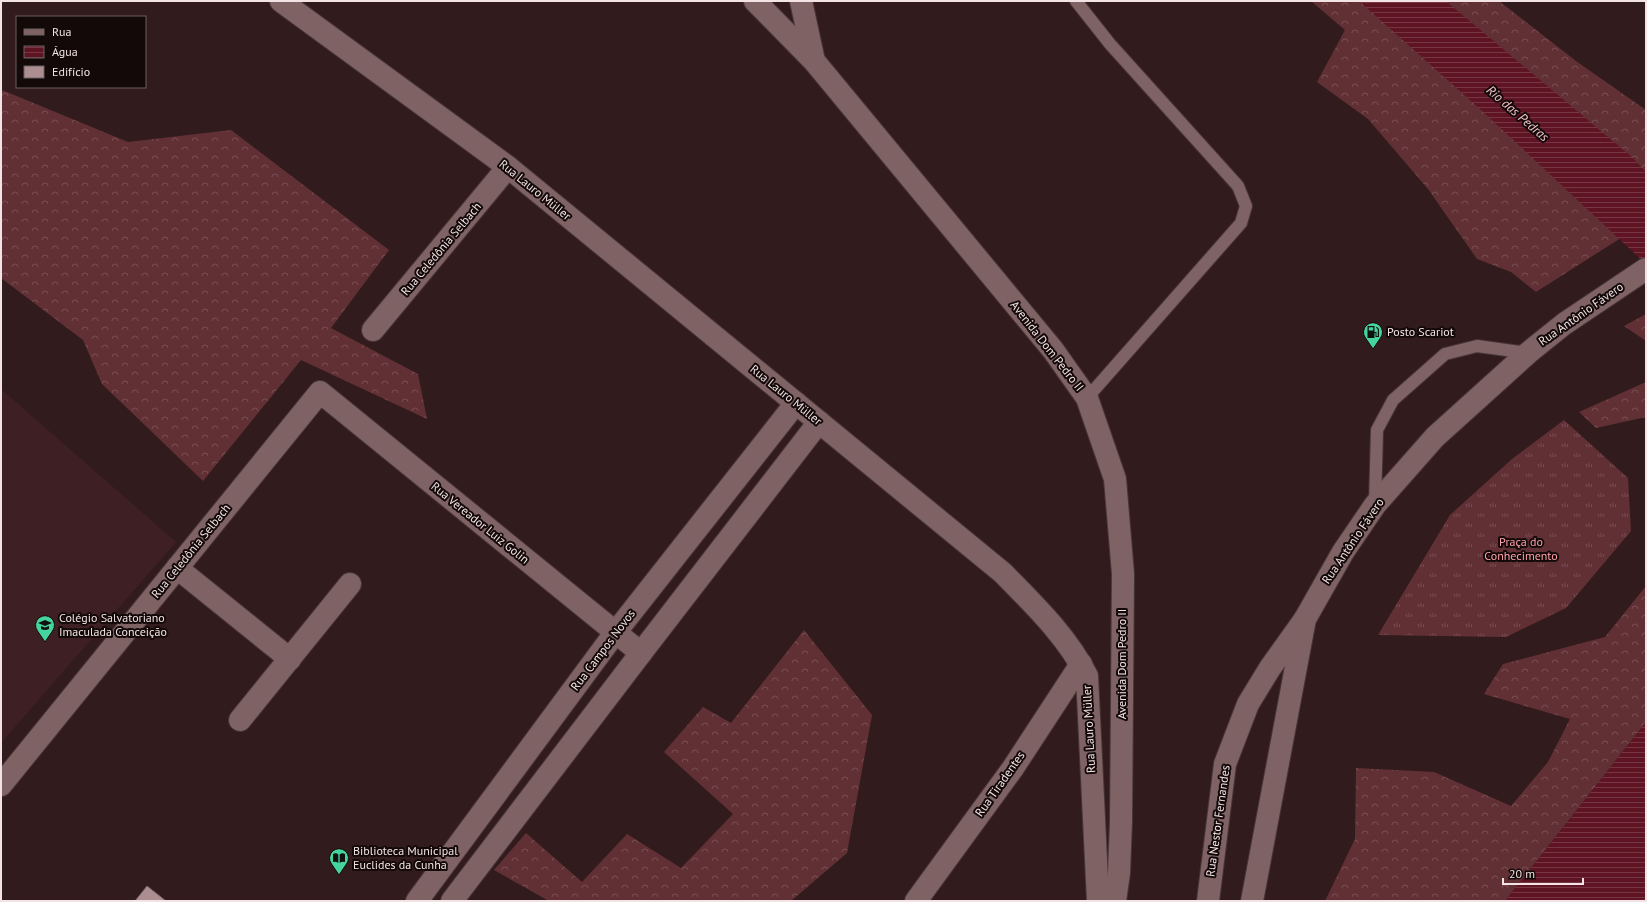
<svg xmlns="http://www.w3.org/2000/svg" width="1647" height="902" font-family="'PT Sans',sans-serif">
<style>
.built{fill:#3e1f23}
.grass{fill:url(#grass-tufts)}
.forest{fill:url(#forest-crowns)}
.water{fill:url(#water-rules)}
.building{fill:#ad8e90;stroke:#796365}
.lines{fill:none;stroke-linecap:round;stroke-linejoin:round}
.service-casing{stroke:#493638;stroke-width:14}
.minor-casing{stroke:#493638;stroke-width:24}
.secondary-casing{stroke:#493638;stroke-width:24}
.service{stroke:#7f6264;stroke-width:12}
.minor{stroke:#7f6264;stroke-width:22}
.secondary{stroke:#7f6264;stroke-width:22}
.labels{text-anchor:middle;stroke-width:4;stroke-linejoin:round;paint-order:stroke}
.street-label{font-size:12px;fill:#f4e3e4;stroke:#130909}
.poi-label{font-size:12px;fill:#f4e3e4;stroke:#130909;text-anchor:start}
.park-label{font-size:12px;fill:#fda1a9;stroke:#130909}
.water-label{font-size:13px;font-style:italic;fill:#f2c2c5;stroke:#130909}
</style>
<defs>
<pattern id="grass-tufts" width="24" height="20" patternUnits="userSpaceOnUse"><rect width="24" height="20" fill="#613035"/><path d="M3 7l-1-3M5 7V3M7 7l1-3M15 17l-1-3M17 17v-4M19 17l1-3" fill="none" stroke="#784e52"/></pattern>
<pattern id="forest-crowns" width="20" height="18" patternUnits="userSpaceOnUse"><rect width="20" height="18" fill="#613035"/><path d="M2 6a3 3 0 1 1 6 0M12 15a3 3 0 1 1 6 0" fill="none" stroke="#784e52"/></pattern>
<pattern id="water-rules" width="6" height="5" patternUnits="userSpaceOnUse"><rect width="6" height="5" fill="#5f1424"/><path d="M0 2.5h6" fill="none" stroke="#773644"/></pattern>
</defs>
<rect width="100%" height="100%" fill="#321b1d"/>
<!-- built -->
<path class="built" d="M 1,389 L 176,542 L 1,743 Z"/>
<!-- grass -->
<path class="grass" d="M 1564,420 L 1628,478 L 1631,531 L 1566,608 L 1506,637 L 1378,635 L 1450,515 L 1512,459 Z"/>
<!-- forest -->
<g class="forest">
<path d="M 1311,1 L 1499,1 L 1576,61 L 1646,110 L 1646,222 L 1536,292 L 1511,272 L 1477,259 L 1428,189 L 1368,119 L 1317,82 L 1345,30 Z"/>
<path d="M 1,84 L 2,90 L 128,142 L 231,130 L 389,250 L 331,328 L 418,374 L 427,419 L 301,360 L 203,481 L 102,384 L 83,340 L 1,278 Z"/>
<path d="M 1646,314 L 1646,341 L 1624,326 Z"/>
<path d="M 1646,382 L 1646,417 L 1596,428 L 1579,412 Z"/>
<path d="M 1646,586 L 1646,722 L 1505,901 L 1325,901 L 1355,839 L 1356,768 L 1434,772 L 1511,806 L 1548,762 L 1570,719 L 1484,694 L 1503,664 L 1605,637 Z"/>
<path d="M 804,630 L 872,715 L 847,853 L 791,901 L 549,901 L 494,870 L 526,833 L 582,882 L 627,834 L 681,868 L 733,814 L 664,752 L 703,707 L 731,723 Z"/>
</g>
<!-- water -->
<g class="water">
<path d="M 1359,1 L 1446,1 L 1633,158 L 1646,172 L 1646,264 L 1481,110 Z"/>
<path d="M 1646,722 L 1646,901 L 1505,901 Z"/>
</g>
<!-- building -->
<path class="building" d="M 147,886 L 166,901 L 135,901 Z"/>
<g class="lines">
<!-- service casing -->
<g class="service-casing">
<g id="service">
<path d="M 1076,1 L 1110,44 L 1238,186 L 1246,206 L 1241,223 L 1087,398"/>
<path d="M 1375,503 L 1377,430 L 1393,400 L 1445,354 L 1477,346 L 1528,353"/>
</g>
</g>
<!-- minor casing -->
<g class="minor-casing">
<g id="minor">
<path d="M 373,330 L 508,167"/>
<path d="M 177,568 L 290,659"/>
<path d="M 240,720 L 350,584"/>
<path d="M 1,785 L 320,392 L 641,653"/>
<path d="M 417,901 L 615,633 L 796,403"/>
<path d="M 452,901 L 641,653 L 819,422"/>
<path d="M 916,901 L 1013,768 L 1081,664"/>
<path d="M 1208,901 L 1225,764 L 1248,704 L 1270,668 L 1305,619"/>
</g>
</g>
<!-- secondary casing -->
<g class="secondary-casing">
<g id="secondary">
<path d="M 281,1 L 508,167 L 1003,573 C 1034,605 1067,636 1087,676 L 1098,901"/>
<path d="M 755,1 L 814,61 L 1053,350 L 1087,398 L 1115,479 L 1123,574 L 1121,821 L 1119,873 L 1115,901"/>
<path d="M 801,1 L 814,61"/>
<path d="M 1252,901 L 1305,619 L 1343,552 L 1375,505 L 1435,437 L 1528,353 L 1564,324 L 1646,269"/>
</g>
</g>
<!-- service -->
<use href="#service" class="service"/>
<!-- minor -->
<use href="#minor" class="minor"/>
<!-- secondary -->
<use href="#secondary" class="secondary"/>
</g>
<!-- icons -->
<defs>
<g id="fuel-pin" transform="scale(1)"><path d="M0 17L-7.5 6A9.5 9.5 0 1 1 7.5 6Z" fill="#46d49e" stroke="#130909"/><path d="M-5.5-6h7V0h2V4h1.3V-2.5L3-4.5l.8-.8L6-3V5H2.5V1h-1V6h-7ZM-4.2-4.7v3.2H.2V-4.7Z" fill="#111"/></g>
<g id="school-pin" transform="scale(1)"><path d="M0 17L-7.5 6A9.5 9.5 0 1 1 7.5 6Z" fill="#46d49e" stroke="#130909"/><path d="M0-5L7-2L0 1L-7-2ZM-4 1L0 2.5L4 1V4Q0 6-4 4Z" fill="#111"/></g>
<g id="library-pin" transform="scale(1)"><path d="M0 17L-7.5 6A9.5 9.5 0 1 1 7.5 6Z" fill="#46d49e" stroke="#130909"/><path d="M-6-4Q-3-5.5-.7-3.5V5Q-3 3-6 4ZM6-4Q3-5.5 .7-3.5V5Q3 3 6 4Z" fill="#111"/></g>
</defs>
<g fill-rule="evenodd">
<use href="#fuel-pin" x="1373" y="332"/>
<use href="#school-pin" x="45" y="625"/>
<use href="#library-pin" x="339" y="858"/>
</g>
<g class="labels">
<!-- street labels -->
<g class="street-label">
<text transform="translate(535 190) rotate(39)" y="4">Rua Lauro Müller</text>
<text transform="translate(441 249) rotate(-50)" y="4">Rua Celedônia Selbach</text>
<text transform="translate(1581 314) rotate(-35)" y="4">Rua Antônio Fávero</text>
<text transform="translate(1047 346) rotate(52)" y="4">Avenida Dom Pedro II</text>
<text transform="translate(786 395) rotate(39)" y="4">Rua Lauro Müller</text>
<text transform="translate(480 523) rotate(39)" y="4">Rua Vereador Luiz Golin</text>
<text transform="translate(1353 541) rotate(-56)" y="4">Rua Antônio Fávero</text>
<text transform="translate(191 551) rotate(-51)" y="4">Rua Celedônia Selbach</text>
<text transform="translate(603 650) rotate(-53)" y="4">Rua Campos Novos</text>
<text transform="translate(1122 664) rotate(-90)" y="4">Avenida Dom Pedro II</text>
<text transform="translate(1089 729) rotate(-93)" y="4">Rua Lauro Müller</text>
<text transform="translate(1000 784) rotate(-55)" y="4">Rua Tiradentes</text>
<text transform="translate(1218 821) rotate(-82)" y="4">Rua Nestor Fernandes</text>
</g>
<!-- poi labels -->
<g class="poi-label">
<text x="1387" y="336">Posto Scariot</text>
<text x="59" y="622">Colégio Salvatoriano<tspan x="59" dy="14">Imaculada Conceição</tspan></text>
<text x="353" y="855">Biblioteca Municipal<tspan x="353" dy="14">Euclides da Cunha</tspan></text>
</g>
<!-- park labels -->
<g class="park-label">
<text x="1521" y="546">Praça do<tspan x="1521" dy="14">Conhecimento</tspan></text>
</g>
<!-- water labels -->
<g class="water-label">
<text transform="translate(1518 113) rotate(41)" y="5">Rio das Pedras</text>
</g>
</g>
<!-- border -->
<rect width="1647" height="902" fill="none" stroke="#f4e3e4" stroke-width="4"/>
<!-- legend -->
<rect x="16" y="16" width="130" height="72" fill="#130909" stroke="#6d6061"/>
<rect x="24" y="29" width="20" height="6" fill="#7f6264" stroke="#6d6061"/>
<text x="52" y="36" font-size="12" fill="#f4e3e4">Rua</text>
<rect x="24" y="46" width="20" height="12" fill="url(#water-rules)" stroke="#6d6061"/>
<text x="52" y="56" font-size="12" fill="#f4e3e4">Água</text>
<rect x="24" y="66" width="20" height="12" fill="#ad8e90" stroke="#6d6061"/>
<text x="52" y="76" font-size="12" fill="#f4e3e4">Edifício</text>
<!-- scale -->
<path d="M1503 878v6h80v-6" fill="none" stroke="#f4e3e4" stroke-width="2"/>
<text x="1509" y="878" font-size="12" fill="#f4e3e4" stroke="#130909" stroke-width="3" paint-order="stroke">20 m</text>
</svg>
